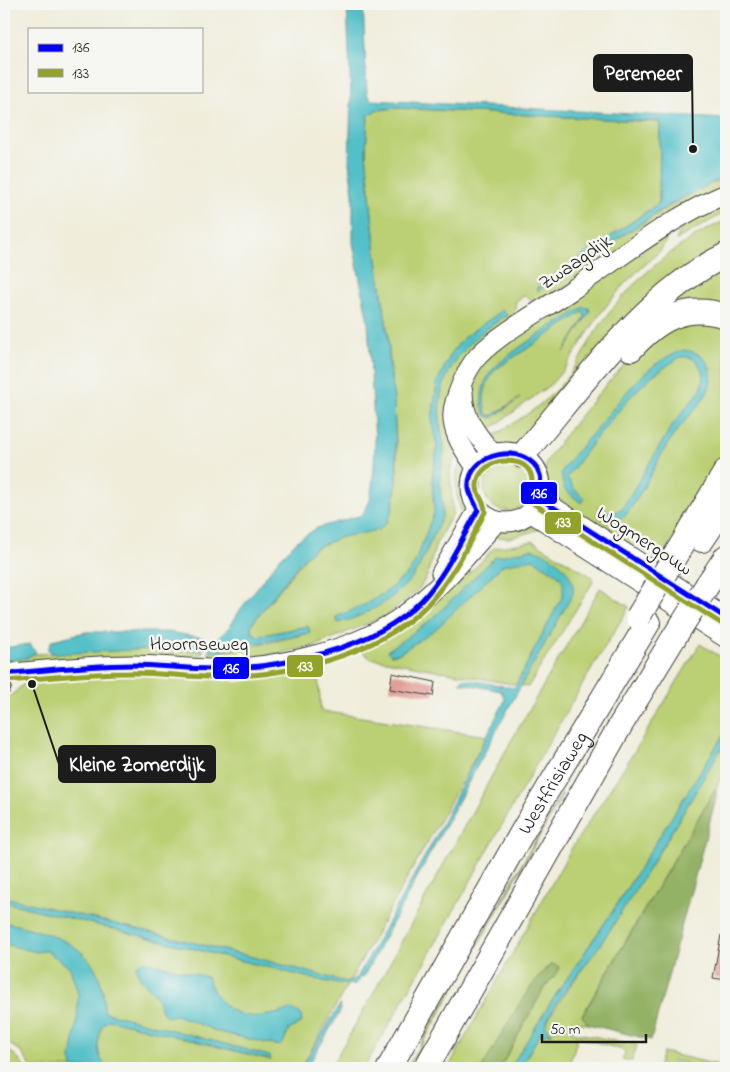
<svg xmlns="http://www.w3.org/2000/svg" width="730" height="1072" font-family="'Indie Flower',sans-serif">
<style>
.green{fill:#bbd074;stroke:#6c7648}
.forest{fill:#94b266;stroke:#586741}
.water{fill:#52c0c8;stroke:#376e72}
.building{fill:#e19e98}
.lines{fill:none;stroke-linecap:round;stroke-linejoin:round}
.street-casing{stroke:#3c3b39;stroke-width:15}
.secondary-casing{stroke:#3c3b39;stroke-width:21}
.highway-casing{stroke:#3c3b39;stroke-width:26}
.street{stroke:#fff;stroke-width:12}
.secondary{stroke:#fff;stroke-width:19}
.highway{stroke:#fff;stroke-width:24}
.highway-bridge-casing{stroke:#3c3b39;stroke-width:26;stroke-linecap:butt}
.highway-bridge{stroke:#fff;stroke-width:24}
.bus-1-casing{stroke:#f6f6f2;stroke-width:9}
.bus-2-casing{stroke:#f6f6f2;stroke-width:9}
.bus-1{stroke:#00f;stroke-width:5}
.bus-2{stroke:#92a22a;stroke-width:5}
.labels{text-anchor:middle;stroke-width:5;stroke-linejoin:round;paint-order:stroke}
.street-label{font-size:20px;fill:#1c1c1c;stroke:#f6f6f2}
.leader{fill:none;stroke:#1c1c1c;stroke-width:2}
.callout-dot{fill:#1c1c1c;stroke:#f6f6f2;stroke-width:2}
.callout{fill:#1c1c1c;stroke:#1c1c1c;stroke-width:2}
.callout-label{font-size:21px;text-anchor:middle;font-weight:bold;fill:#fff}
.line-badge{stroke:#f6f6f2;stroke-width:2}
.badge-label{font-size:14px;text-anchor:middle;font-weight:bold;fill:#fff}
</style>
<rect width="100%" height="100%" fill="#f6f6f2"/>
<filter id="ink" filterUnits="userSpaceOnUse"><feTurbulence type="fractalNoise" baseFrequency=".02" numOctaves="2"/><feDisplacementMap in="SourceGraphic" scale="10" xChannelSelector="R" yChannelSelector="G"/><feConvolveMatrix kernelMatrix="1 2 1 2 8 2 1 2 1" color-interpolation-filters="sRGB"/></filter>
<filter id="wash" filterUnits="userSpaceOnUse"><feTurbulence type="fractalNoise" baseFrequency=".0096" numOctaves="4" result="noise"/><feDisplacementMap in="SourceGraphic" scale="20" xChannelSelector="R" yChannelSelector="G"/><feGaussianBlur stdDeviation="1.12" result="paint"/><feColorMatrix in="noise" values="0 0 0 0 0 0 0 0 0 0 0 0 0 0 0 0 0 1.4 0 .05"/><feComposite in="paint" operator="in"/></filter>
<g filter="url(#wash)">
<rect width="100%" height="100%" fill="#f0eddb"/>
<!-- green -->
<g class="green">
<path d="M 396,108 L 660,122 L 659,203 L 537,288 L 698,189 L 726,176 L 726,186 L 547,299 L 534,300 L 524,296 L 516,301 L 513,322 L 478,347 L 459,450 L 450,470 L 453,513 L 436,544 L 427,576 L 419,589 L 388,615 L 314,646 L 259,658 L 213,661 L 209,657 L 209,651 C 223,655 292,637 310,633 L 308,626 L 258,636 L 252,632 L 251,625 L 309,553 C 328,537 356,533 379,530 L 393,507 L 397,479 L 397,452 L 388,335 L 375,246 L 366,152 L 368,116 L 376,110 Z"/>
<path d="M 726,202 L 726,212 L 676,240 L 682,226 Z"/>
<path d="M 726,220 L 726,249 L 520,445 L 501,446 L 489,439 C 513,423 540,408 559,387 C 575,371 585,348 597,330 C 629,282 674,244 726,220 Z"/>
<path d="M 670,233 L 661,250 L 625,283 L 600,314 L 565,368 L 551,384 L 483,435 L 478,431 C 471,394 463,382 492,352 Z"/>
<path d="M 726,259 L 726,310 L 675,309 L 626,338 Z"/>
<path d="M 726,322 L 726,463 L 661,557 L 636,543 L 629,550 L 550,499 L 545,474 L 546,462 C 561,437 648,329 672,323 C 689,320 710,323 726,322 Z"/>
<path d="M 463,460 L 467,473 L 465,487 L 468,511 L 464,517 C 456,504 452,472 463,460 Z"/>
<circle cx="507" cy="488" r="23"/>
<path d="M 529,526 L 538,527 L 540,529 L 509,538 L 494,537 L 499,531 Z"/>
<path d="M 533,541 L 592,577 L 593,582 L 528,687 L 370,658 L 358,648 L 432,603 L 476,567 L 494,548 Z"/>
<path d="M 600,588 L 629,607 C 536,758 454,915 364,1068 L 330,1068 L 369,1001 L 511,741 Z"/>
<path d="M 700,644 L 726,660 L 726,731 L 612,912 L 551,1002 L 510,1068 L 500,1068 L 544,988 L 559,970 L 546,968 L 482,1068 L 448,1068 L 573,846 L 631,757 Z"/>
<path d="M 154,649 L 203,650 L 199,660 L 4,666 L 4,661 L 27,658 L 31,654 Z"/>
<path d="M 306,666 L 314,670 L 318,676 L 321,711 L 487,736 L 301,1068 L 32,1068 L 21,1052 L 4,1040 L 4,702 L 25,683 L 43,677 Z"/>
<path d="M 726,740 L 726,766 L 716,788 L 582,1015 L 588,1024 L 576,1022 L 572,1032 L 637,1045 L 632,1061 L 622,1059 L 625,1054 L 623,1050 L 575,1036 L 577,1040 L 568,1068 L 520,1068 L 540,1034 L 544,1032 L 551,1034 L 545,1025 C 561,996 582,971 601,943 C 645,877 686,808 726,740 Z"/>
<path d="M 563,794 L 409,1068 L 407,1068 L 561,795 Z"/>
<path d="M 4,1047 L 16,1056 L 25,1068 L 4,1068 Z"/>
<path d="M 663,1052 L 726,1067 L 726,1068 L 703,1068 L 672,1060 L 671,1062 L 692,1068 L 658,1068 Z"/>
</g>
<!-- forest -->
<g class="forest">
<path d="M 716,788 L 716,798 L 651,1040 L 588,1024 L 582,1016 Z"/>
<path d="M 552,964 L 558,966 L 559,970 L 544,988 L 500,1068 L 482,1068 C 497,1043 530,979 552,964 Z"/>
</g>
<!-- water -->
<g class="water">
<path d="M 347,4 L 363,4 L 367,94 L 371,100 L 726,119 L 726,176 L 666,207 L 538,291 L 536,288 L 659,203 L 660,122 L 396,108 L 376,110 L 368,116 L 366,152 L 375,246 L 388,335 L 390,373 L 394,399 L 397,479 L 392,511 L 387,522 L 379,530 L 342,537 L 315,548 L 301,561 L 251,625 L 252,632 L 258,636 L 308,626 L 310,633 L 212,652 L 209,651 L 210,640 L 217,639 L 230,627 L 240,610 L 280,558 L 298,540 L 317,528 L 362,515 L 370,501 L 374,469 L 375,441 L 368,322 L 353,243 L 353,193 L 349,163 L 351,98 Z"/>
<path d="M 584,307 L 589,308 L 590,312 L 564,352 L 583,321 L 585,315 L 583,312 L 496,369 C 485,383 481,398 487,415 L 493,415 L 520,398 L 492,418 L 486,416 C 477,404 483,380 493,369 C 515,347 557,324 584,307 Z"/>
<path d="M 503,310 L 507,315 C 468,340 435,371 440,422 C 440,430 443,437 444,445 C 445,456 440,467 440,479 C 439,492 444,504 442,517 L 419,567 C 404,594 368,616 338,623 L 336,617 L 366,604 L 387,591 L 409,572 L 415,562 L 434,513 L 432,478 L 437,447 L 432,420 L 437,382 L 452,352 L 464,337 Z"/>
<path d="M 684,350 C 701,352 713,362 711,381 C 709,397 694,410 684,422 C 661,448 649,483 629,511 L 624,517 L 607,521 L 598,516 L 599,506 C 608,513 615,515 623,507 L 673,424 L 701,390 L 704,374 L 697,361 L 689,357 L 680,357 L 652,376 L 633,394 L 596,438 L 567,477 L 575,490 L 585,498 L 581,503 L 564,489 L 561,473 C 570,457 585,443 597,428 C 620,401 647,360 684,350 Z"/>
<path d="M 531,549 C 552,553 576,572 573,594 L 513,700 L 365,974 L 354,985 L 327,982 L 4,902 L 4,897 L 257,958 L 338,980 L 348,982 L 357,978 L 437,834 L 505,700 L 501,691 L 460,683 L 463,679 L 514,688 L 563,595 L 563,582 L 557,574 L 533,559 L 503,565 L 436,629 L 400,653 L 391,655 L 387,651 L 431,620 L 495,557 Z"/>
<path d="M 86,632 L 168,632 L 205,638 L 203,650 L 200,650 L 154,649 L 55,654 L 48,650 L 52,640 Z"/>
<path d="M 30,644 L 36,652 L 27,658 L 4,661 L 4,648 Z"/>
<path d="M 726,731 L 726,740 C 686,809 644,878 600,945 C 586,966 550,1004 545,1028 L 553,1034 L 540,1034 L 520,1068 L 510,1068 L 551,1002 L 612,912 Z"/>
<path d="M 4,922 C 55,934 107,946 104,1012 L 270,1056 L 271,1060 L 110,1020 L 103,1024 C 97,1040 95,1057 108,1068 L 72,1068 L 71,1059 L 77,1021 L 78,994 L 70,968 L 47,951 L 36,952 L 4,944 Z"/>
<path d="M 144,961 L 207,977 C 223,1019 252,1023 291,1009 L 301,1014 L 302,1022 L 289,1030 L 283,1043 L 279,1046 L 218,1032 L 176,1015 L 167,1017 C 158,1009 161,1005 156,996 C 149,985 139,982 136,967 L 139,963 Z"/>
<path d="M 340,1005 L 341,1010 L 307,1068 L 301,1068 Z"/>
</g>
<g id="blocks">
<!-- building -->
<g class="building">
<path d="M 392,673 L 435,682 L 433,696 L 390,689 Z"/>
<path d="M 721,935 L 726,935 L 726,980 L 713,978 Z"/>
</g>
</g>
</g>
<g filter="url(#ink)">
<use href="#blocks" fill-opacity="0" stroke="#3c3b39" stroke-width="1"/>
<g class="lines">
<!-- street casing -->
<g class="street-casing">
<path id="street" d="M 4,688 L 7,673"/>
</g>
<!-- secondary casing -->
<g class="secondary-casing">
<g id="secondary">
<path d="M 463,391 C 463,418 476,434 493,454"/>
<circle cx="506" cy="487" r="35"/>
<path d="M 476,467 C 462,448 447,426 455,402 C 460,386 468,367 479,355 C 503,331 541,311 569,292 C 620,258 670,217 726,194"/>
<path d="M 539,498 L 726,618"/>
<path d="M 530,512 L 726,638"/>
<path d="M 441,573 L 478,510"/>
<path d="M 4,674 C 47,670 89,665 132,665 C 163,665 193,670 224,669 C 281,666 349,652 397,620 C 437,593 466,557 497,521"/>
</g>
</g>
<!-- highway casing -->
<g class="highway-casing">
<g id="highway">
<path d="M 631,349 C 658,319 686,303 726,316"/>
<path d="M 522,456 C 581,387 644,294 726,255"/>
<path d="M 702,540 L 726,504"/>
<path d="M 672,561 L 726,471"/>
<path d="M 708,584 L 726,557"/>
<path id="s1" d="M 389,1068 L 524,829 L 648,623"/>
<path d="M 426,1068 L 620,726 L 673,639"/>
</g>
</g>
<!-- street -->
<use href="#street" class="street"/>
<!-- secondary -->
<use href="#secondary" class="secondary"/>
<!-- highway -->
<use href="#highway" class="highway"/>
<!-- highway-bridge casing -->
<g class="highway-bridge-casing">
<g id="highway-bridge">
<path d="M 638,617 L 672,561"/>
<path d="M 673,639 L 708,584"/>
</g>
</g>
<!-- highway-bridge -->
<use href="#highway-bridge" class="highway-bridge"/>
<!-- bus-1 casing -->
<g class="bus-1-casing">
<path id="bus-1" d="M 4,674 C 47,670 89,665 132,665 C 159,665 185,669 211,669 C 278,669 374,650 422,600 C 446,574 461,540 478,510 C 475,504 470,495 469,489 C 465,451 529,440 540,475 C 542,481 539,491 539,498 L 726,618"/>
</g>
<!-- bus-2 casing -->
<g class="bus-2-casing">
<path id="bus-2" d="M 5,681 C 46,678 88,673 129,673 C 157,672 185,677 213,677 C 282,677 377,657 427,605 C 452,579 469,544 485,512 C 486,503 477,496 477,487 C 476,472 491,461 505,461 C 513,461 522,462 527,468 C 538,479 526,493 534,504 L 722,624"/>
</g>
<!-- bus-1 -->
<use href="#bus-1" class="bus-1"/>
<!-- bus-2 -->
<use href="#bus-2" class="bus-2"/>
</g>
</g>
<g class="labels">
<!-- street labels -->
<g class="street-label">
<text transform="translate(575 261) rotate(-34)" y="7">Zwaagdijk</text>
<text transform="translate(645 540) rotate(33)" y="7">Wogmergouw</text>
<text x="199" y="650">Hoornseweg</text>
<text dy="7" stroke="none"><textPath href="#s1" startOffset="329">Westfrisiaweg</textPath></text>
</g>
</g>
<!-- callouts -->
<path class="leader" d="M693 149L692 73M32 684L59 764"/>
<g class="callout-dot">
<circle cx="693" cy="149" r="5"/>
<circle cx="32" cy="684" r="5"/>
</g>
<g class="callout">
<rect x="594" y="55" width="98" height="36" rx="5"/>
<rect x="59" y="746" width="156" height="36" rx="5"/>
</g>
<g class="callout-label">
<text x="643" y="80">Peremeer</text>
<text x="137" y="771">Kleine Zomerdijk</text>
</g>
<g class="line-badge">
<rect x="520" y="481" width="38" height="24" rx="5" fill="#00f"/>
<rect x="544" y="511" width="38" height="24" rx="5" fill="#92a22a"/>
<rect x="286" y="654" width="38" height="24" rx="5" fill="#92a22a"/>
<rect x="212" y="656" width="38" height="24" rx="5" fill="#00f"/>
</g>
<g class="badge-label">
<text x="539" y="498">136</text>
<text x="563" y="527">133</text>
<text x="305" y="671">133</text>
<text x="231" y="673">136</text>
</g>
<!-- margin -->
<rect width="730" height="1072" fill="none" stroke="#f6f6f2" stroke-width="20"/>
<!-- legend -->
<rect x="28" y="28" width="175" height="65" fill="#f6f6f2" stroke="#9f9f9c"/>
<rect x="38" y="44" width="25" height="8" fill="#0000ff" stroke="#9f9f9c"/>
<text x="72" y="52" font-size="15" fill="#1c1c1c">136</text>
<rect x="38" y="69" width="25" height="8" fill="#92a22a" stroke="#9f9f9c"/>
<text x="72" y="78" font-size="15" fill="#1c1c1c">133</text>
<!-- scale -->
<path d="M542 1034v8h104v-8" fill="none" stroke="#1c1c1c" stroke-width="2.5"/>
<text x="550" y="1034" font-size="15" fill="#1c1c1c" stroke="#f6f6f2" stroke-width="4" paint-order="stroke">50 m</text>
</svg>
